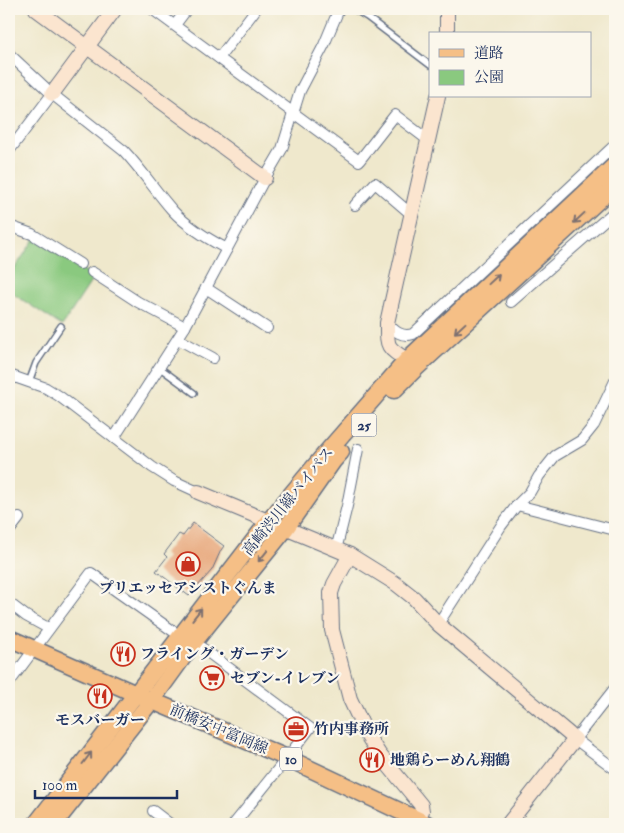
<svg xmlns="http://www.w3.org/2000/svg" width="624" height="833" font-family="'IM FELL Double Pica','Noto Serif JP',serif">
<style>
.green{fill:#8ac97f;stroke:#527c6e}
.building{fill:#e8aa80}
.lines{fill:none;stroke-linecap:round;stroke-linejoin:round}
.lane-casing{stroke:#657084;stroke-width:8}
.street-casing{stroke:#657084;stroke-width:12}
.secondary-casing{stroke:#657084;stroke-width:16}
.primary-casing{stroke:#657084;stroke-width:19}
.lane{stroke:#fff;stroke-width:5}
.street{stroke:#fff;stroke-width:10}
.secondary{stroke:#fbe5cf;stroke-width:14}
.primary{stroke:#f5bf86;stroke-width:16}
.oneway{stroke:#7d7070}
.labels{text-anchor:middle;stroke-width:4.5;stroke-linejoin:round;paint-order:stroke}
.shield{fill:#fbf7ec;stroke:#5e6b89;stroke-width:1}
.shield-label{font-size:14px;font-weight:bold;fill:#1b2f5e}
.street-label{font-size:15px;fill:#1b2f5e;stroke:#fbf7ec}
.poi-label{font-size:15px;font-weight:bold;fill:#1b2f5e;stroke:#fbf7ec;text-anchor:start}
</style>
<rect width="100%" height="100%" fill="#fbf7ec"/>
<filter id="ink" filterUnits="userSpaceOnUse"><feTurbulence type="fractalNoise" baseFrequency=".02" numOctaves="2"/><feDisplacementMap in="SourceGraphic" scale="10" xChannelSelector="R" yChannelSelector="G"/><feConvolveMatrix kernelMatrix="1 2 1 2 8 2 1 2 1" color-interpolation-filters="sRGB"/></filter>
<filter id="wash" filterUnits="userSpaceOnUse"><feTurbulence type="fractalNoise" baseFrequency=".0096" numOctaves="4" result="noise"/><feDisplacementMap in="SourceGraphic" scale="20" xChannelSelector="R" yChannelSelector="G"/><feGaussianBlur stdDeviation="1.12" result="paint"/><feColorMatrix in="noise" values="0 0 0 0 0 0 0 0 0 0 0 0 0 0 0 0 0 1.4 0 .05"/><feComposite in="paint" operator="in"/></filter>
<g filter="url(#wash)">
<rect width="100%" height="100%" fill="#efe8cc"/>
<!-- green -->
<path class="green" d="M 35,238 L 94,277 L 62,326 L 9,291 L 9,277 Z"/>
<g id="blocks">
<!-- building -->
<path class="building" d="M 193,523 L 224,546 L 221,550 L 212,570 L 189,596 L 156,571 L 167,557 L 164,554 L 179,534 L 183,536 Z"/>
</g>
</g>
<g filter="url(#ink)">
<use href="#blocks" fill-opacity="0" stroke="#657084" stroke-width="1"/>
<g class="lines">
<!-- lane casing -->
<g class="lane-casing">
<g id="lane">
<path d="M 354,9 L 367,17 L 430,65"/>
<path d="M 160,368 L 194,393"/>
<path d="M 29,382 L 36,363 L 61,326"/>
</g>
</g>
<!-- street casing -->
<g class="street-casing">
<g id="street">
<path d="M 152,9 L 359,161 L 395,115 L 428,140"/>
<path d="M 175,25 L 187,9"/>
<path d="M 9,54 L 52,94 L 9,151"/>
<path d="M 219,58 L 256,9"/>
<path d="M 52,94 L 124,151 C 142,170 156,192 173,211 C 186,225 210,240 227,249"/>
<path d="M 355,205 L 375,183 L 411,214"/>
<path d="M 9,226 L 32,234 L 80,264"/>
<path d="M 92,272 L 138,302 L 185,327"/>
<path d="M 206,288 L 267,328"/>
<path d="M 511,302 L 615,211"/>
<path d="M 387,323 C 394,330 401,338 413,334 L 615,145"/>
<path d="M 178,339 L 213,358"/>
<path d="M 9,375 L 46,388 L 59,396 L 152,467 L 174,481 L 198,492"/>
<path d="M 114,438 L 185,327 L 265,178 L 282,149 L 300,91 L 324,45 L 339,9"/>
<path d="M 517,505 L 615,530"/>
<path d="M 9,531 L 19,518"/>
<path d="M 336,550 L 347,506 L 358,449"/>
<path d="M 9,603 L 26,616 L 48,628"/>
<path d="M 438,624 L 501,526 L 517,505 L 530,492 L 539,476 L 555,456 L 582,440 L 594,425 L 615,381"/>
<path d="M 194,642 L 310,728 L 287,758 L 234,824"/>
<path d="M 9,683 L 91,573 L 180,636"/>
<path d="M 615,688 L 575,739 L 615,769"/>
<path d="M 153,811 L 170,824"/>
</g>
</g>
<!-- secondary casing -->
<g class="secondary-casing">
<g id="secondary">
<path d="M 36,9 L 265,178"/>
<path d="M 447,9 L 447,34"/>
<path d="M 52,94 L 115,9"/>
<path d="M 407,360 C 386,347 387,347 387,323 L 438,96"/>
<path d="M 198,492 L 350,555 L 395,583 L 414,598 L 438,624 L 575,739 L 508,824"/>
<path d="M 350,555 L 334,584 L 331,593 L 332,630 L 350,699 L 367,735 L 379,754 L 421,805 L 422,811 L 418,820"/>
</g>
</g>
<!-- primary casing -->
<g class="primary-casing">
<g id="primary">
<path d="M 394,390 L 416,368 L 615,185"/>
<path d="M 9,638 L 136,694 L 287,758 L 427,824"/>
<path d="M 36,824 L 269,521 L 325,454 L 407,360 L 615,165"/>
<path d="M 54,824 L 152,700 L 194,642 L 286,528 L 333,461 L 341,452"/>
</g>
</g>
<!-- lane -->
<use href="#lane" class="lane"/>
<!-- street -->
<use href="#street" class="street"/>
<!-- secondary -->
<use href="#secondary" class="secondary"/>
<!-- primary -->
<use href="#primary" class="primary"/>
</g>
<!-- one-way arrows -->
<defs><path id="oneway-shaft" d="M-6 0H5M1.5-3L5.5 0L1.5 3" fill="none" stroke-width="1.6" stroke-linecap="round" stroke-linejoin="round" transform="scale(1.25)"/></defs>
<g class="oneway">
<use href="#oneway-shaft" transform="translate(579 218) rotate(137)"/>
<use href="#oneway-shaft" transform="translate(494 279) rotate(-43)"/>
<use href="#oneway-shaft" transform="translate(460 328) rotate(137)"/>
<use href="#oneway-shaft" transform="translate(263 556) rotate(129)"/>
<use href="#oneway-shaft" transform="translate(197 614) rotate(-52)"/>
<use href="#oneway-shaft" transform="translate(87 758) rotate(-53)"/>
</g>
</g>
<!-- icons -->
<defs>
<g id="shop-ring" transform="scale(1.25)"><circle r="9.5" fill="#fbf7ec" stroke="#c8321e" stroke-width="1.5"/><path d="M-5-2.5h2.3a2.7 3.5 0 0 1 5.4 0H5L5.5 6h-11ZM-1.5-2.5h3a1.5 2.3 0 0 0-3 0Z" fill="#c8321e"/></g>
<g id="restaurant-ring" transform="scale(1.25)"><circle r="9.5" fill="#fbf7ec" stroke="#c8321e" stroke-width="1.5"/><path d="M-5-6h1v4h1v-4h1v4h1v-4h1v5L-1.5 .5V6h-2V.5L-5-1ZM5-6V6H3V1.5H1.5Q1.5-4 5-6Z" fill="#c8321e"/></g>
<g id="supermarket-ring" transform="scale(1.25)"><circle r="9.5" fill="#fbf7ec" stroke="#c8321e" stroke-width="1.5"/><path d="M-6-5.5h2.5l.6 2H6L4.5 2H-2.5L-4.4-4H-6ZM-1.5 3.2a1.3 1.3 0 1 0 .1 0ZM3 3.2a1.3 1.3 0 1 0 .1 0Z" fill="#c8321e"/></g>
<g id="office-ring" transform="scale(1.25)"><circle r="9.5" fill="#fbf7ec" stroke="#c8321e" stroke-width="1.5"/><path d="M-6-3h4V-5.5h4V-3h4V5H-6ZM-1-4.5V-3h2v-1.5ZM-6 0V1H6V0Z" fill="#c8321e"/></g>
</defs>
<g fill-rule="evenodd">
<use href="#shop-ring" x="188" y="564"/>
<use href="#restaurant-ring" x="123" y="654"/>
<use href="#supermarket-ring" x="212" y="678"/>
<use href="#restaurant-ring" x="100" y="696"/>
<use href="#office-ring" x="296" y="729"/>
<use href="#restaurant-ring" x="372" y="760"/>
</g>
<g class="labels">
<!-- shield labels -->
<g class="shield">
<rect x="351.5" y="413.5" width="25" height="23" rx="4"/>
<rect x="280" y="747.5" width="22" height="23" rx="4"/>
</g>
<g class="shield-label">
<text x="364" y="430">25</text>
<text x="291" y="764">10</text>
</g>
<!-- street labels -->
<g class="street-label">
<text transform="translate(288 501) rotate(-51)" y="5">高崎渋川線バイパス</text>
<text transform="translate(219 729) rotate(23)" y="5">前橋安中富岡線</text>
</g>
<!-- poi labels -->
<g class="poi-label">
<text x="188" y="593" text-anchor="middle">プリエッセアシストぐんま</text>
<text x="140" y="659">フライング・ガーデン</text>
<text x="230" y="683">セブン-イレブン</text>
<text x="100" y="725" text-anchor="middle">モスバーガー</text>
<text x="314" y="734">竹内事務所</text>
<text x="390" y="765">地鶏らーめん翔鶴</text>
</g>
</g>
<!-- margin -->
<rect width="624" height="833" fill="none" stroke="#fbf7ec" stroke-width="30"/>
<!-- legend -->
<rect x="429" y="32" width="162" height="65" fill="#fbf7ec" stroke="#a1a7b3"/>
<rect x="439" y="49" width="25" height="8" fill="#f5bf86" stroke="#a1a7b3"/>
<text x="474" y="58" font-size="15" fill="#1b2f5e">道路</text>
<rect x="439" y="70" width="25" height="15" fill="#8ac97f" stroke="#a1a7b3"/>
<text x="474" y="82" font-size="15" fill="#1b2f5e">公園</text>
<!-- scale -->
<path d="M35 790v8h142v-8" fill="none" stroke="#1b2f5e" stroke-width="2.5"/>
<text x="42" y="790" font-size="15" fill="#1b2f5e" stroke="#fbf7ec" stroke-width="4" paint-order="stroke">100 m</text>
</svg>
